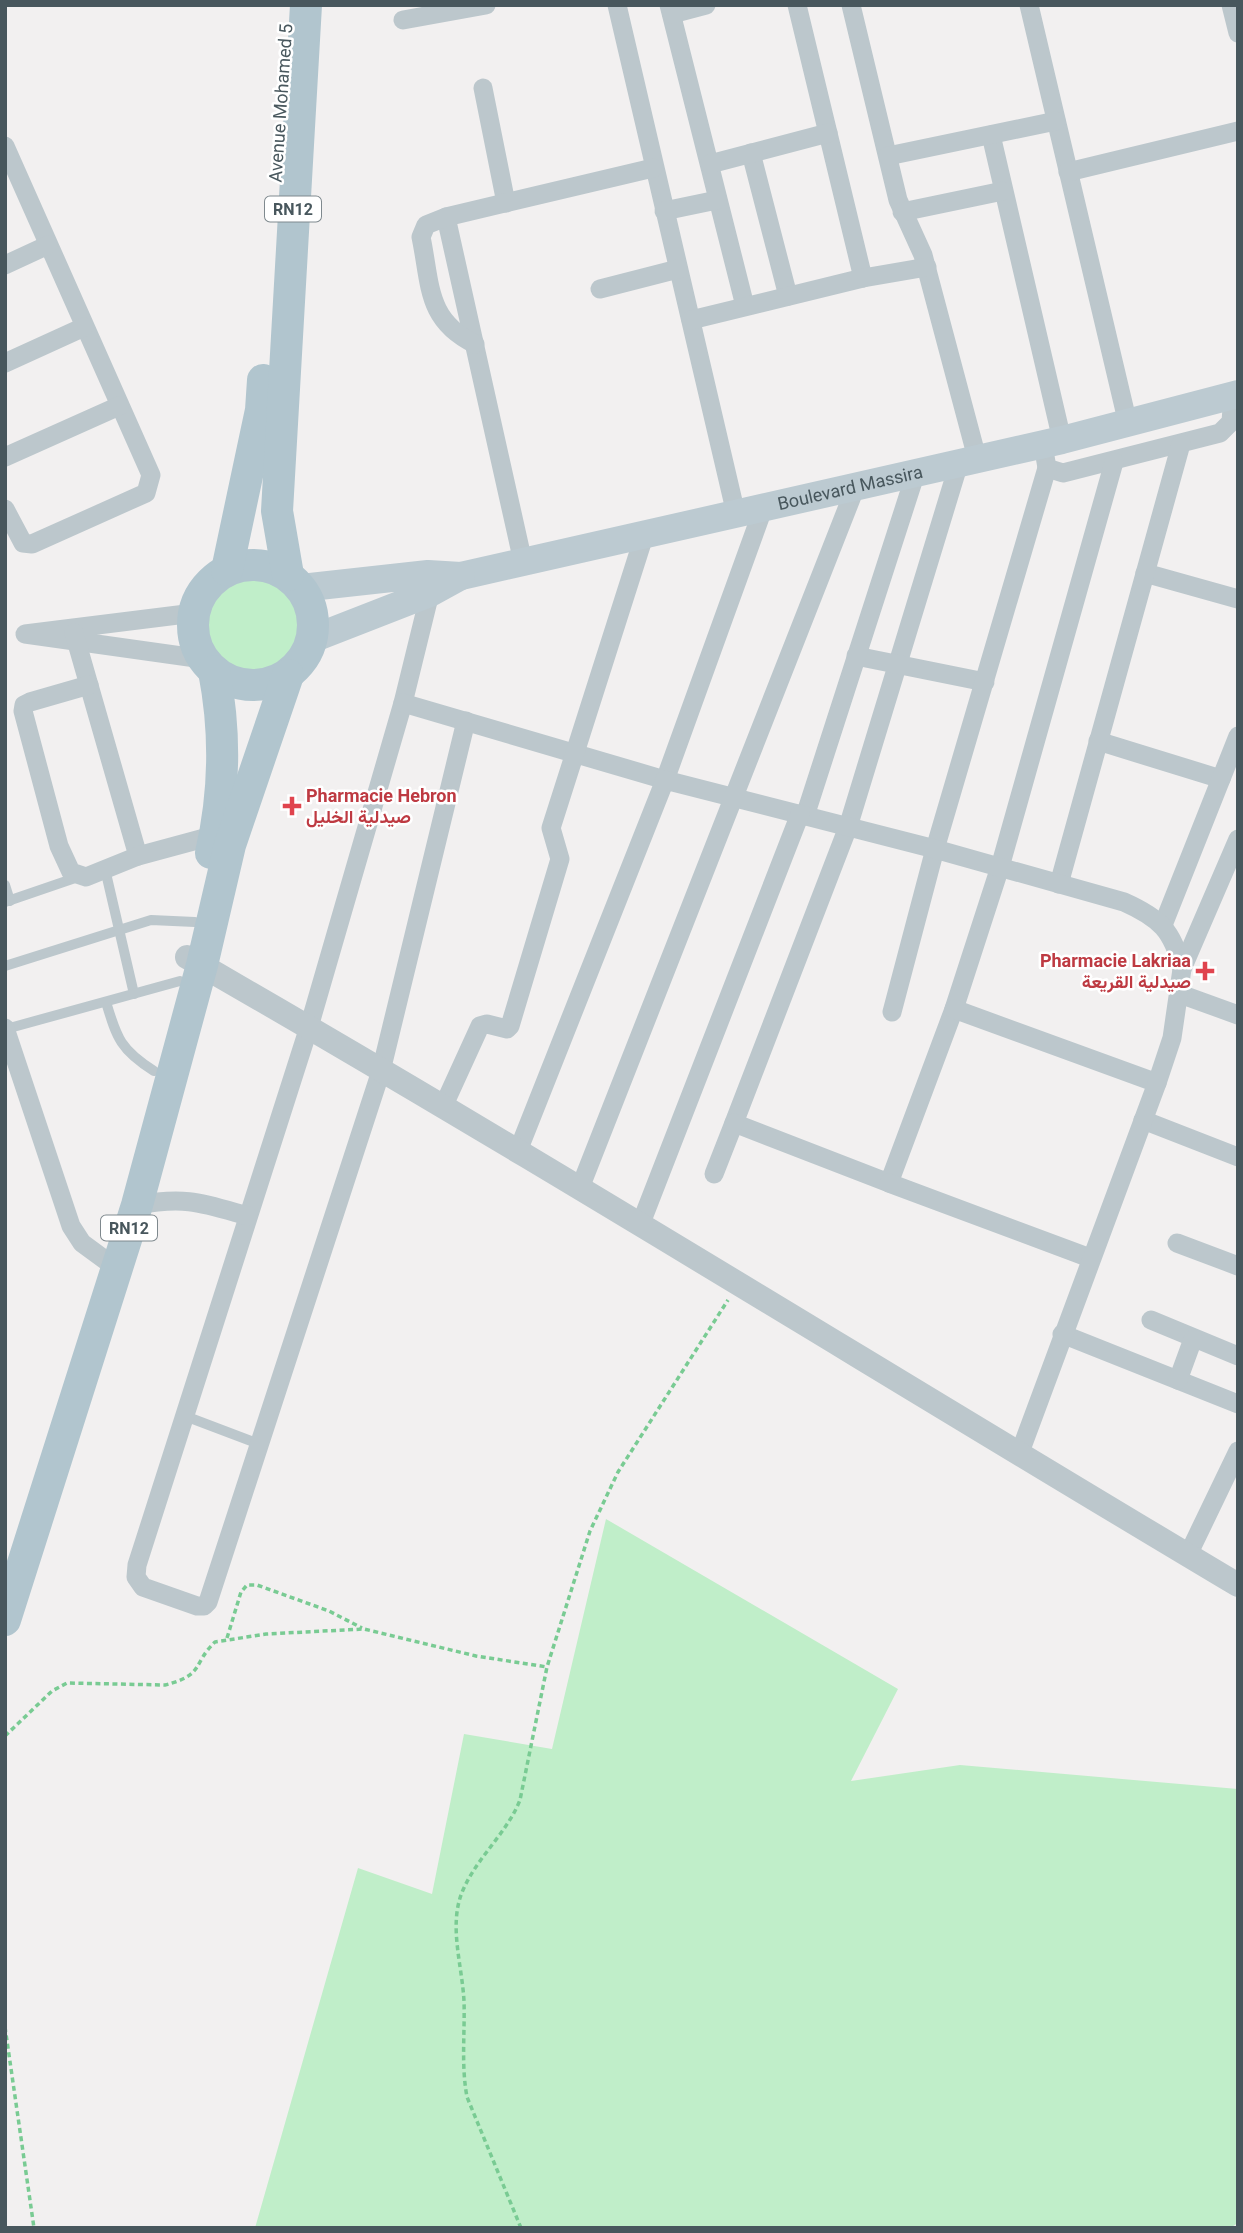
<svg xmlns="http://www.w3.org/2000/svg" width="1243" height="2233" font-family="Roboto,Vazirmatn,sans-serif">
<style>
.green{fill:#c0eec9}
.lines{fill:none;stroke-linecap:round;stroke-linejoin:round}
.path{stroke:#79cb93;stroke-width:3.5;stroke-dasharray:5 3.5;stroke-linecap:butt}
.service{stroke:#bcc7cc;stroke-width:10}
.minor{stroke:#bcc7cc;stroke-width:19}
.tertiary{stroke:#bcc7cc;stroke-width:24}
.secondary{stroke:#bccad1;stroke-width:28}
.primary{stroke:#b1c5ce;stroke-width:32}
.health-dot{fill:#e0444e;stroke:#fff;stroke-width:2.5}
.labels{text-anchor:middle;stroke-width:5;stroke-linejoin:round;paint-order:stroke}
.shield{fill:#fff;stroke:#7f898e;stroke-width:2}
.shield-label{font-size:16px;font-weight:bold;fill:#48575d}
.street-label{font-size:18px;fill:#48575d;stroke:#fff}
.health-label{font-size:18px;font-weight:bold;fill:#be3a42;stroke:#fff;text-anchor:start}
</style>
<rect width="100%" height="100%" fill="#f2f0f0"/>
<!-- green -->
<g class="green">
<circle cx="252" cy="626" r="48"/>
<path d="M 606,1519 L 898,1689 L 851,1781 L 960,1765 L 1238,1789 L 1238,2223 L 1230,2228 L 255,2228 L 358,1868 L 432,1894 L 464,1734 L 552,1749 Z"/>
</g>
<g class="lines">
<!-- path -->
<g class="path">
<path d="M 227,1638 L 241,1592 L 247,1585 L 257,1585 L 329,1611 L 362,1628"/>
<path d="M 5,1736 L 52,1691 L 67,1683 L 165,1685 C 205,1675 192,1664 215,1642 L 266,1634 L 364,1629 L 476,1656 L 547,1667"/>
<path d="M 5,2027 L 34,2228"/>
<path d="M 521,2228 L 467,2097 C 461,2065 465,2033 464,2001 C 462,1964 448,1924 463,1890 C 478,1856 507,1833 520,1800 L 547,1667 L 590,1531 L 618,1472 L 728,1300"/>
</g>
<!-- service -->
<g class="service">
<path d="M 105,869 L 134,994"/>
<path d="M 5,885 L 10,901"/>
<path d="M 5,902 L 78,877"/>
<path d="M 5,966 L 151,920 L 195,922"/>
<path d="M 106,1002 C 117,1039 121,1050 154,1071"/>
<path d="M 6,1029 L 180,981"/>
<path d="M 185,1416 L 259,1444"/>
</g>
<!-- minor -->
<g class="minor">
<path d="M 617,5 L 736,514"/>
<path d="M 669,5 L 745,306"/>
<path d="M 797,5 L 863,278"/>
<path d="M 851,5 L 898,200 L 923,255 L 977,458"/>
<path d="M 1029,5 L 1128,424"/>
<path d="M 1231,5 L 1238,33"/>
<path d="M 672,14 L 706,5"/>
<path d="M 403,20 L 486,5"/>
<path d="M 483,88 L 506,203"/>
<path d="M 991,135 L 1062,440"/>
<path d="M 5,146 L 151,475 L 146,493 L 32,544 L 23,543 L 5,509"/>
<path d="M 751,153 L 788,296"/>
<path d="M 888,156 L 1056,121"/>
<path d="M 710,164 L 828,133"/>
<path d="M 1068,172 L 1238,131"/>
<path d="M 664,211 L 717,200"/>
<path d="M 902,212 L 1003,191"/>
<path d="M 446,217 L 523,562"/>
<path d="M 5,265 L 48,245"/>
<path d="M 600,289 L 678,269"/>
<path d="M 691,320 L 863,278 L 927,267"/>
<path d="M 475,344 C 426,320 431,285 421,237 L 426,225 L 446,217 L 653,168"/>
<path d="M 5,363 L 84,327"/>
<path d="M 1045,456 L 1047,468 L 1063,473 L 1220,433 L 1231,422 L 1233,395"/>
<path d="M 5,457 L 119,406"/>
<path d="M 959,463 L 848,827 L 734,1123 L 889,1183 L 954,1009 L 1000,867 L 1114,462"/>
<path d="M 1145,573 L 1238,599"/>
<path d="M 429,585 L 430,593 L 403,703 L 309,1027 L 137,1565 L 136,1577 L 143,1587 L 197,1606 L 204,1606 L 208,1602 L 381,1071 L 466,721"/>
<path d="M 194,613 L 25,634 L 203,659"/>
<path d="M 74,633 L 138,856"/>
<path d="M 856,656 L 985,682"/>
<path d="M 89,685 L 30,702 L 24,705 L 23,711 L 59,846 L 71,872 L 86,877 L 138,856 L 223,833"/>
<path d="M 403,703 L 665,780 L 763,509"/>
<path d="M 1098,741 L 1221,779"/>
<path d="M 805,816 L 916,472"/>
<path d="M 1059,884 L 1181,444"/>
<path d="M 1163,925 L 1238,736"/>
<path d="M 1180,994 L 1238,1015"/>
<path d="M 954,1009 L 1157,1083"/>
<path d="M 892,1012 L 935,849 L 1047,468"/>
<path d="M 5,1028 L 71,1226 L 82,1243 L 116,1268"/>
<path d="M 443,1107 L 480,1026 L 487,1024 L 507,1029 L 510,1026 L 560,859 L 551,828 L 645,533"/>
<path d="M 1143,1120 L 1238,1157"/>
<path d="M 518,1151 L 665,780 L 935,849 L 1124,902 C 1160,918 1173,931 1182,969"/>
<path d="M 714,1174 L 734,1123"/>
<path d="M 889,1183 L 1090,1258"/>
<path d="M 580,1188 L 856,486"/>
<path d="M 137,1205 C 186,1196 202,1203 248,1216"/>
<path d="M 641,1223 L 800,814"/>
<path d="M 1177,1243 L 1238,1266"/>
<path d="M 1151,1320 L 1238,1356"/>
<path d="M 1062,1334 L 1238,1404"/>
<path d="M 1178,1380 L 1193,1339"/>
<path d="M 1019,1455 L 1157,1083 L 1172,1038 L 1182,969 L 1238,839"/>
<path d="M 1188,1555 L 1238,1451"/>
</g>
<!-- tertiary -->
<path class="tertiary" d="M 187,957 C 541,1160 887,1376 1238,1585"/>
<!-- secondary -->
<g class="secondary">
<path id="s1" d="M 461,576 L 1062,440 L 1238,394"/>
<path d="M 301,588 L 428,574 L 461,576 L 430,593 L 312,639"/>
</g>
<!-- primary -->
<g class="primary">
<circle cx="253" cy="625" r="60"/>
<path d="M 227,570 L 261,410 L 263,380"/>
<path d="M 288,575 L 277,511 L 306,5"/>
<path d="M 211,853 C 225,792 226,733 214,671"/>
<path d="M 5,1620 L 137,1205 L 202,965 L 230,845 L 288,675"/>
</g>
</g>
<!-- markers -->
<g class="health-dot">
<path d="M288.5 795.5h7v7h7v7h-7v7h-7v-7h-7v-7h7z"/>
<path d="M1201.5 960.5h7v7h7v7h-7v7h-7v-7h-7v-7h7z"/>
</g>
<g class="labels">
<!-- shield labels -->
<g class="shield">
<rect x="265" y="196.5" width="56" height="25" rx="5"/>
<rect x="101" y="1215.5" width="56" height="25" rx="5"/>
</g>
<g class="shield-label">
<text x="293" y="215">RN12</text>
<text x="129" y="1234">RN12</text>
</g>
<!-- street labels -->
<g class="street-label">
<text transform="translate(281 103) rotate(-86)" y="6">Avenue Mohamed 5</text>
<text dy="6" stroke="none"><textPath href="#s1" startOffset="399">Boulevard Massira</textPath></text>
</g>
<!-- health labels -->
<g class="health-label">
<text x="306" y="802">Pharmacie Hebron<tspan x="306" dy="21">صيدلية الخليل</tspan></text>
<text x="1191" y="967" text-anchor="end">Pharmacie Lakriaa<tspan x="1191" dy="21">صيدلية القريعة</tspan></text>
</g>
</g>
<!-- border -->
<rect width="1243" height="2233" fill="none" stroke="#48575d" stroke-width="14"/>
</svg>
